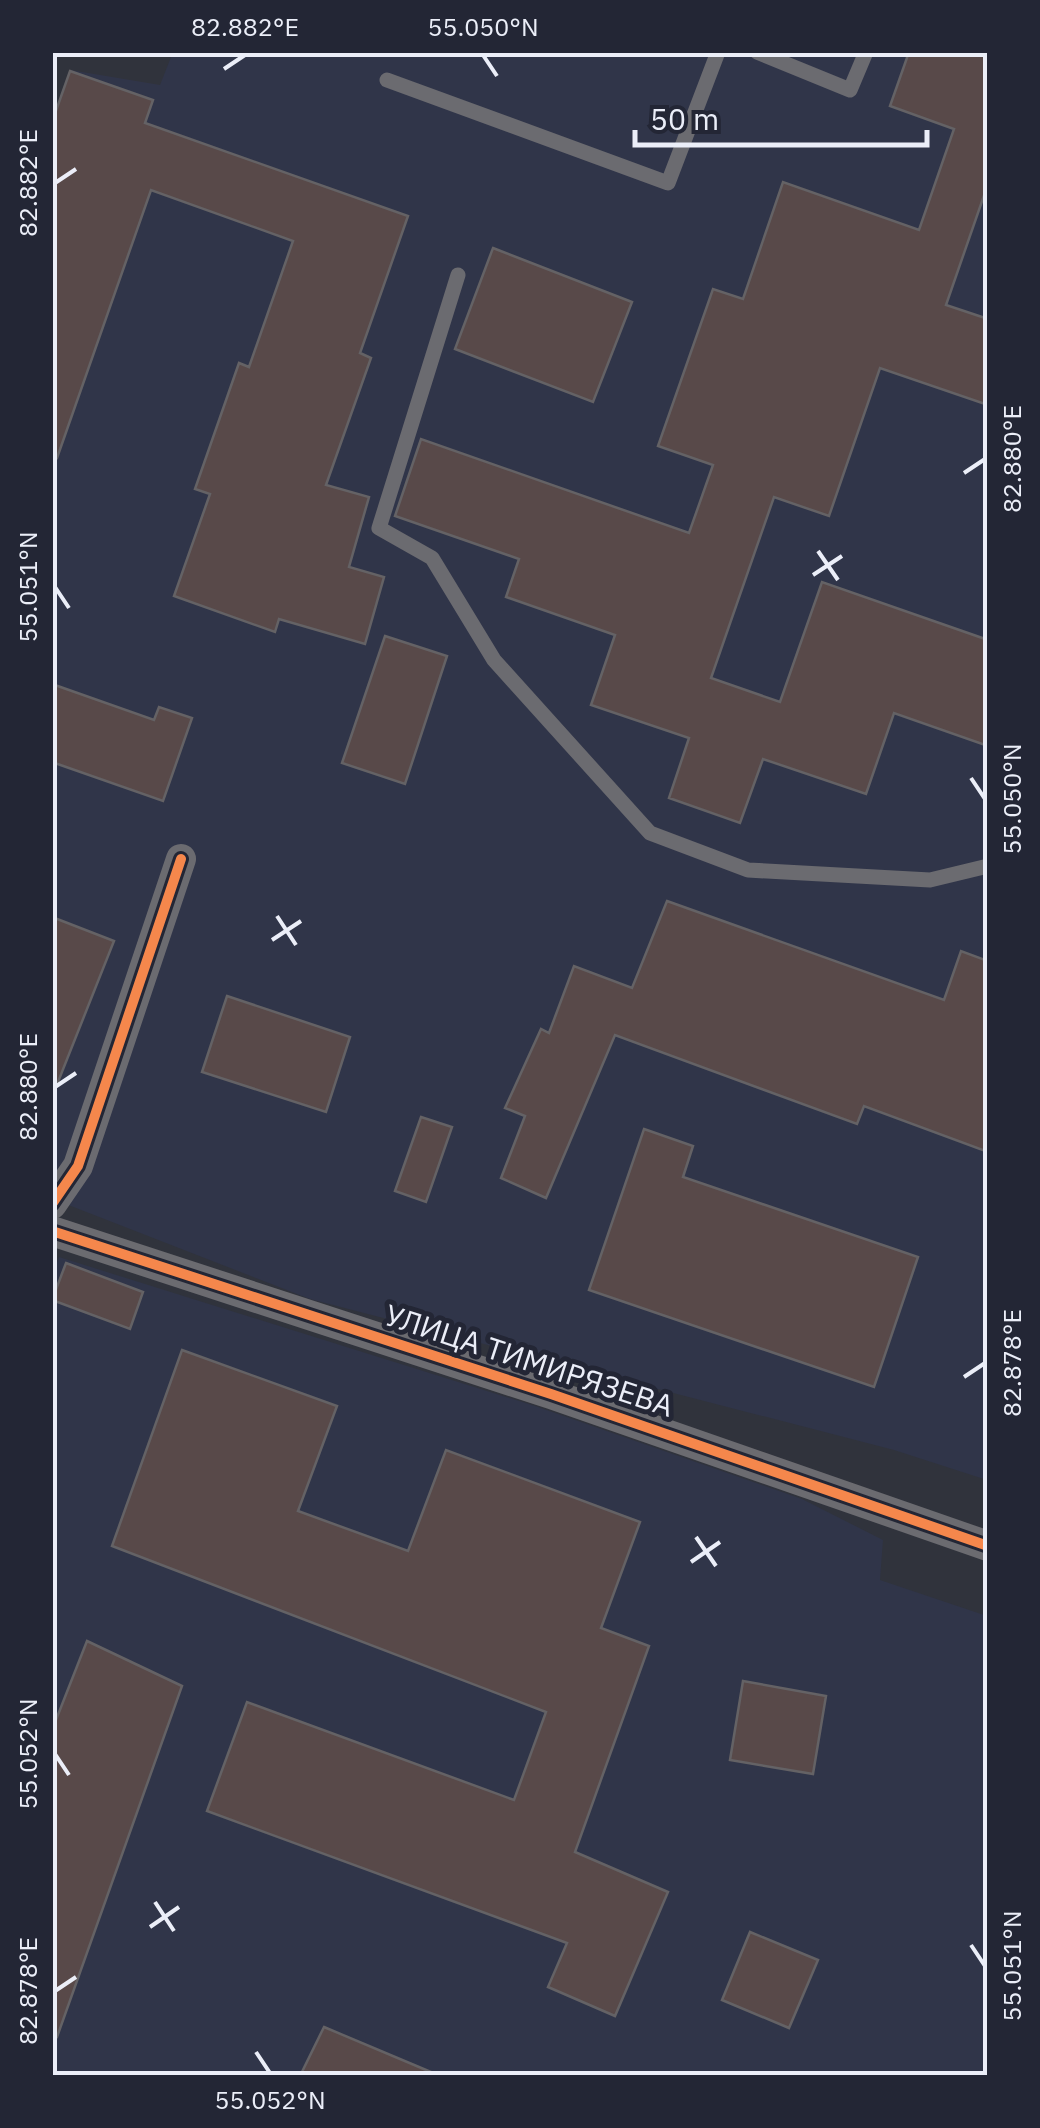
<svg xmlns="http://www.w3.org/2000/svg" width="1040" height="2128" font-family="'IBM Plex Sans',sans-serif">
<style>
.built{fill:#303549}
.building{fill:#584949;stroke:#646265;stroke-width:2.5}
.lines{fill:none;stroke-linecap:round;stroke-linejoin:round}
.lane{stroke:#6b6b70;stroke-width:15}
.street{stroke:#6b6b70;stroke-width:30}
.cycleway-casing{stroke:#232635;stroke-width:16}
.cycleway{stroke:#f5874c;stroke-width:10}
.ticks{fill:none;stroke:#ebeef8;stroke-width:4}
.labels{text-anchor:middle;stroke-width:10;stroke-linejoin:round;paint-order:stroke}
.street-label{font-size:30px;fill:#ebeef8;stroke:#232635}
.neatline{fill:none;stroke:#ebeef8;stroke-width:4}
.ticks-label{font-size:25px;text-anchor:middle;fill:#ebeef8}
</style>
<rect width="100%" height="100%" fill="#30333c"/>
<!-- built -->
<g class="built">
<path d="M 173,52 L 954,52 L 987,65 L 987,1480 L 894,1450 L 310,1299 L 53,1199 L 52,120 L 70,70 L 160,85 Z"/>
<path d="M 59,1257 L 535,1406 L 802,1499 L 883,1540 L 880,1580 L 987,1616 L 987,2075 L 53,2076 L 52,1274 Z"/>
</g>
<!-- building -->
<g class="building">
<path d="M 909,52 L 988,52 L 988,184 L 946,305 L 988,319 L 988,405 L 880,368 L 829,516 L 774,497 L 711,678 L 780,702 L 822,582 L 988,640 L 988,746 L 894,713 L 866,794 L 763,759 L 740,823 L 669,798 L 689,738 L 591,705 L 615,635 L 506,597 L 519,559 L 395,516 L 421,439 L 689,533 L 713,465 L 658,446 L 713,289 L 743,299 L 783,182 L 919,230 L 954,129 L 890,106 Z"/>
<path d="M 70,71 L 153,100 L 145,123 L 408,216 L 360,353 L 371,358 L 326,485 L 369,497 L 349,567 L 384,577 L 365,644 L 279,619 L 275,632 L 174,596 L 210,494 L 195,489 L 239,363 L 249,367 L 293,241 L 151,190 L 57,458 L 52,457 L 52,122 Z"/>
<path d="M 493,248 L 632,302 L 593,402 L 455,349 Z"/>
<path d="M 385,636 L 447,656 L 405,784 L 342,763 Z"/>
<path d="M 52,684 L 154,720 L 159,707 L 192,718 L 163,801 L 52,762 Z"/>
<path d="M 667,901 L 944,1000 L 961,951 L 988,961 L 988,1152 L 864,1106 L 857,1124 L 615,1035 L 546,1198 L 501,1178 L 525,1116 L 505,1108 L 541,1029 L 549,1033 L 574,966 L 632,988 Z"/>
<path d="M 52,917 L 114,941 L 54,1092 L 52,1092 Z"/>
<path d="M 227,996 L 350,1037 L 326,1112 L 202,1072 Z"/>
<path d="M 421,1117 L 452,1127 L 426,1202 L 395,1191 Z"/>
<path d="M 644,1129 L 693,1146 L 683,1177 L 918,1257 L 874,1387 L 589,1290 Z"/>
<path d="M 66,1263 L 143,1292 L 130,1329 L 52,1300 Z"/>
<path d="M 182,1350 L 337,1406 L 298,1511 L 408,1551 L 446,1450 L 640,1522 L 601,1628 L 649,1646 L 575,1852 L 668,1892 L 615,2016 L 548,1987 L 567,1943 L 207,1811 L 247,1702 L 514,1800 L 546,1712 L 112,1546 Z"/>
<path d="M 87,1641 L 182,1686 L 57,2037 L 52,2036 L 52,1730 Z"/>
<path d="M 743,1681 L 826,1696 L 813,1774 L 730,1760 Z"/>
<path d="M 750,1932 L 818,1960 L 789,2028 L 722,2000 Z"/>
<path d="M 324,2027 L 438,2075 L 300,2076 Z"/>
</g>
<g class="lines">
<!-- lane -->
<g class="lane">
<path d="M 757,52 L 850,90 L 866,52"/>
<path d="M 387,80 L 668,183 L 718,52"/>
<path d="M 458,275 L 379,528 L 432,558 L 494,660 L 650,833 L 748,870 L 930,880 L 988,866"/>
</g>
<!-- street -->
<g class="street">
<path d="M 52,1204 L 78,1166 L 181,859"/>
<path d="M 52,1231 L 551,1394 L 988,1546"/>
</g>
<!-- cycleway casing -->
<g class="cycleway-casing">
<g id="cycleway">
<path d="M 52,1204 L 78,1166 L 181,859"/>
<path d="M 52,1231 L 551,1394 L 988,1546"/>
</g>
</g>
<!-- cycleway -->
<use href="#cycleway" class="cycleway"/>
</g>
<!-- ticks -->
<path class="ticks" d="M 483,55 L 497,76M 224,69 L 245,55M 55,183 L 76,169M 964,473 L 985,459M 818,551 L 838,580M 813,575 L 842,556M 55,587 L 69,608M 971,778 L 985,799M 277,916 L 296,945M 272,940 L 301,921M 55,1087 L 76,1073M 964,1377 L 985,1363M 696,1537 L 716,1566M 691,1562 L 720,1542M 55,1754 L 69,1775M 155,1902 L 174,1931M 150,1927 L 179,1907M 971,1945 L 985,1966M 55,1991 L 76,1977M 256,2052 L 270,2073"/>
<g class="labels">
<!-- street labels -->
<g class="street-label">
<text transform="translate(529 1361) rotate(18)" y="10">УЛИЦА ТИМИРЯЗЕВА</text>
</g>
</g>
<!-- border -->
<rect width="1040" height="2128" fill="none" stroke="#232635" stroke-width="110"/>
<!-- scale -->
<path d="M635 130v15h292v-15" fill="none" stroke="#ebeef8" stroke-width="5"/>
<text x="650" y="130" font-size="30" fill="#ebeef8" stroke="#232635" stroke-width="8" paint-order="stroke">50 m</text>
<rect x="55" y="55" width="930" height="2018" class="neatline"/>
<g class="ticks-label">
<text x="245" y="36">82.882°E</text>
<text x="483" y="36">55.050°N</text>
<text transform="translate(28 183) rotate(-90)" y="9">82.882°E</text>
<text transform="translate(1012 459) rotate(-90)" y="9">82.880°E</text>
<text transform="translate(28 587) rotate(-90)" y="9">55.051°N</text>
<text transform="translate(1012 799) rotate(-90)" y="9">55.050°N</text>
<text transform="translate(28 1087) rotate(-90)" y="9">82.880°E</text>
<text transform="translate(1012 1363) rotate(-90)" y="9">82.878°E</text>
<text transform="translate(28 1754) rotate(-90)" y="9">55.052°N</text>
<text transform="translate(1012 1966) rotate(-90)" y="9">55.051°N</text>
<text transform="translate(28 1991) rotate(-90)" y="9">82.878°E</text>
<text x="270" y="2109">55.052°N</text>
</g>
</svg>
